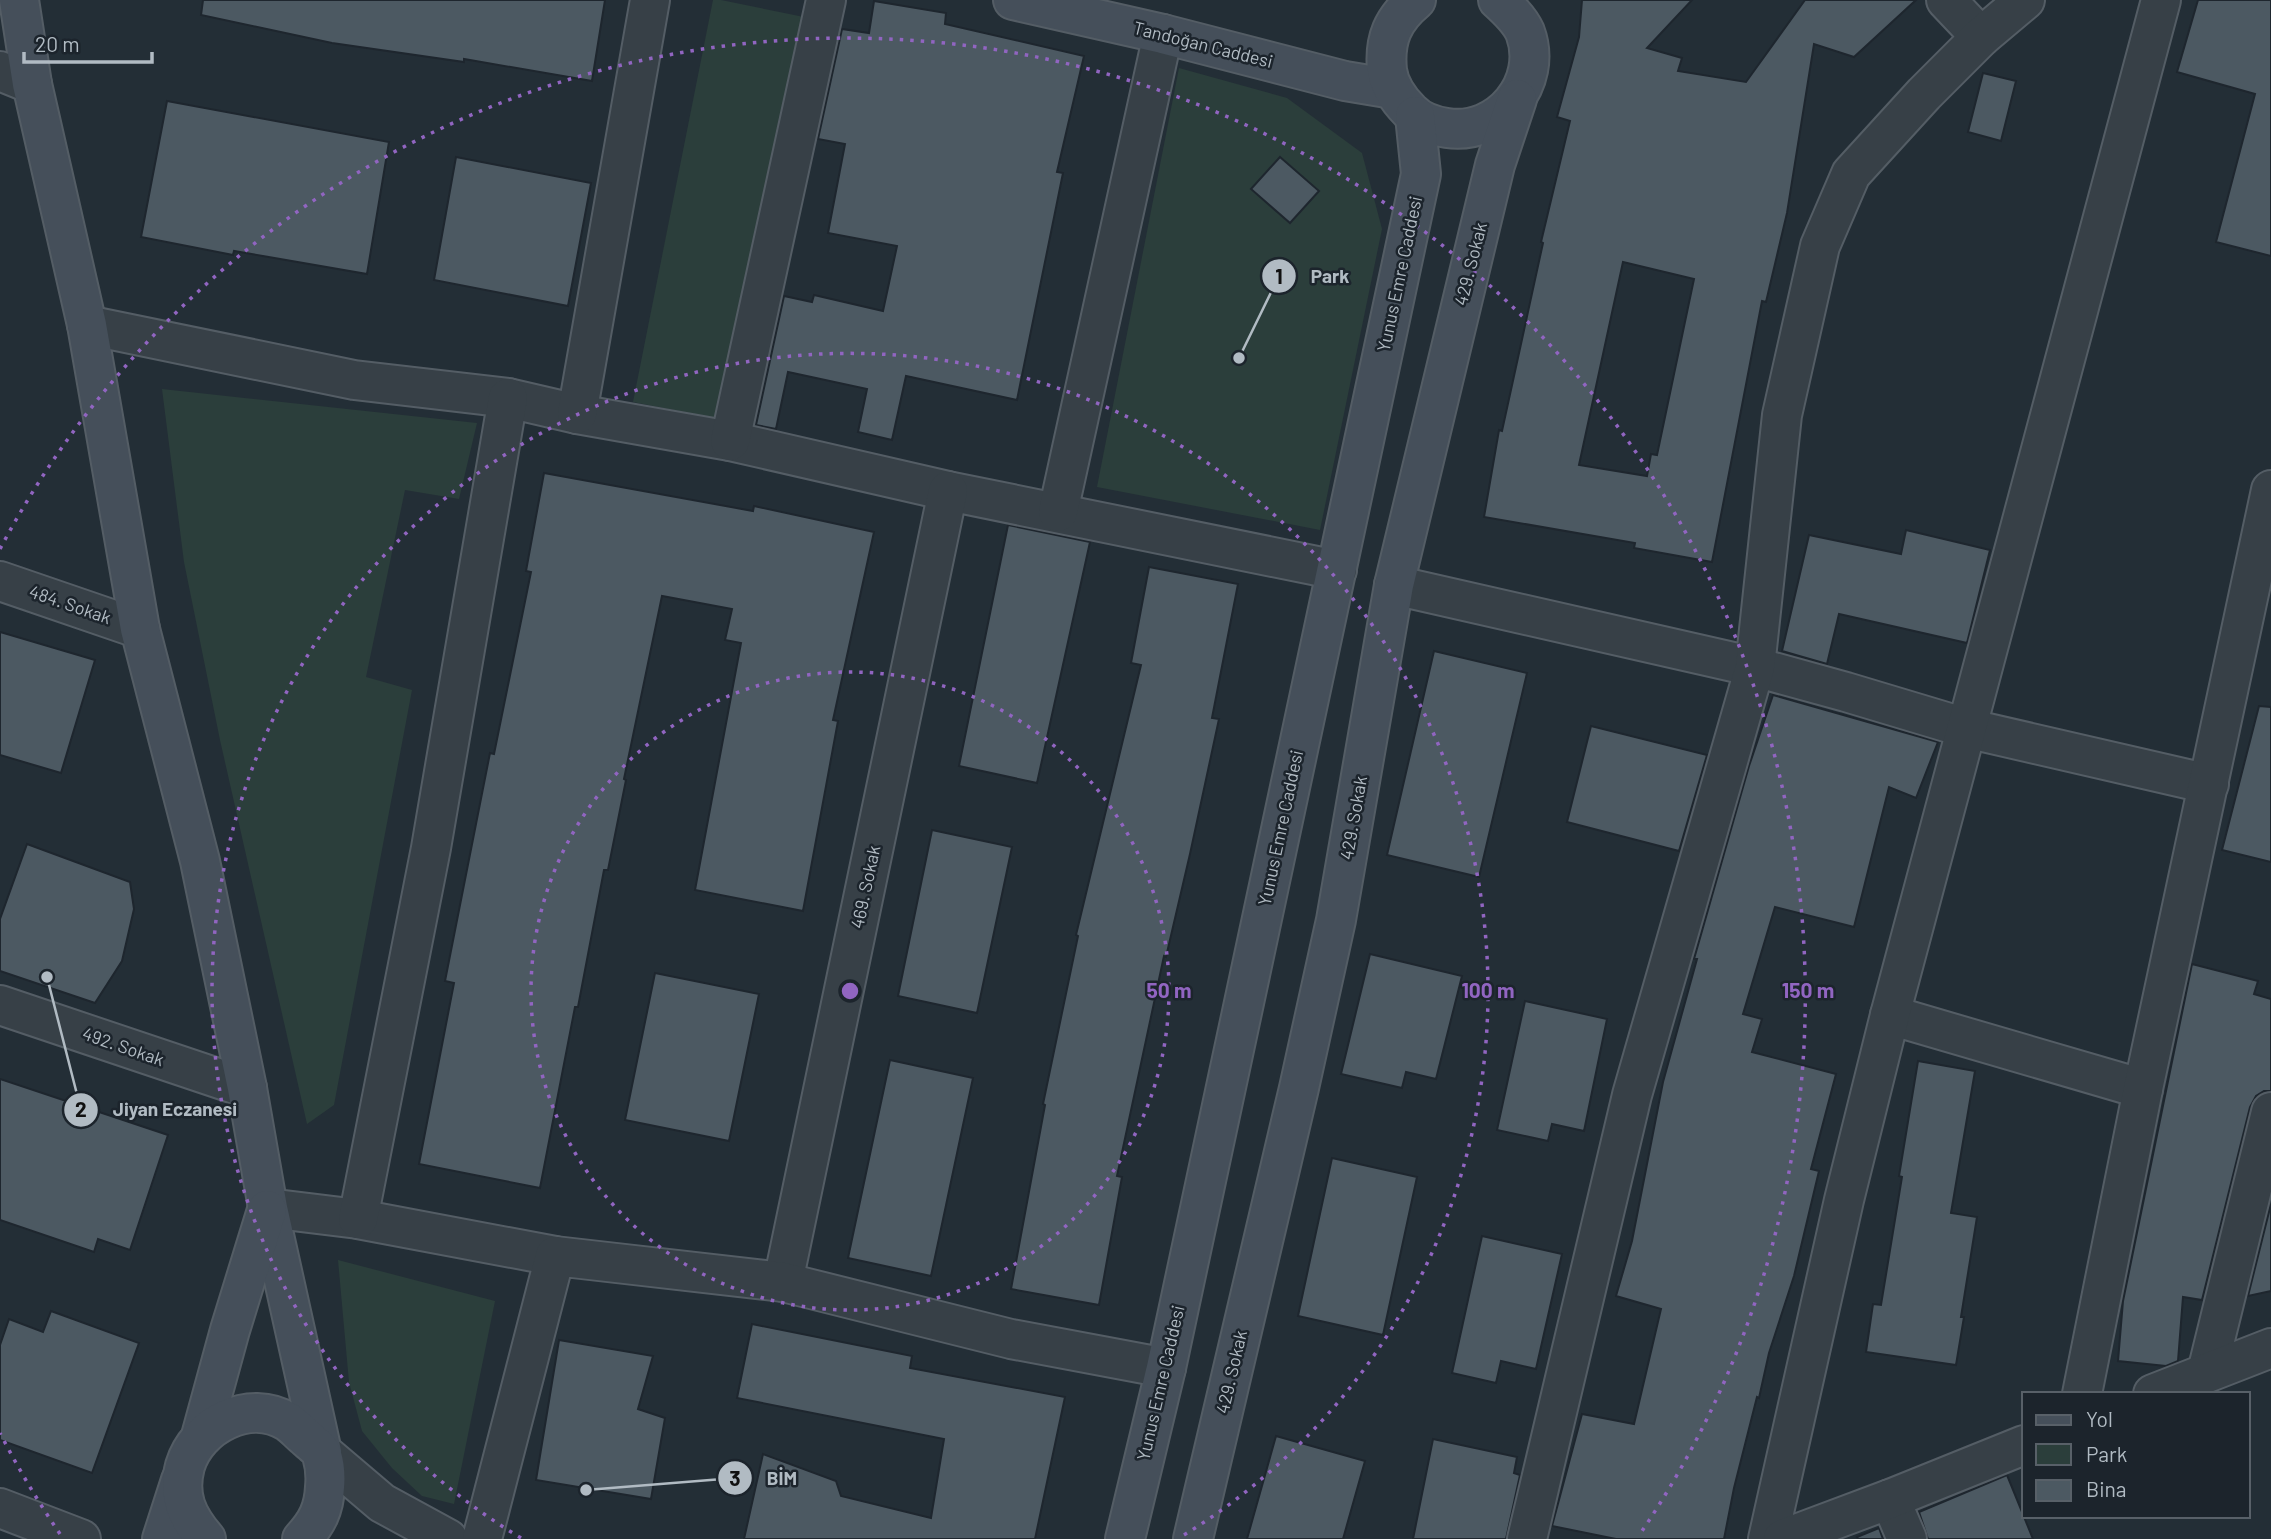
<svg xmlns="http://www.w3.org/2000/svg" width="2271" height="1539" font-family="Barlow,sans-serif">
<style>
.green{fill:#2b3e3b}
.building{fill:#4c5962;stroke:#1e262e;stroke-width:2;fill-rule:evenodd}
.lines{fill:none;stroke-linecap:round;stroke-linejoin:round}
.street-casing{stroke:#545d65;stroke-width:42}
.secondary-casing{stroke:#545d65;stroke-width:42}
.street{stroke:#374047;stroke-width:38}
.secondary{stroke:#454f5a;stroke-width:38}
.ring{fill:none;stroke:#9165c1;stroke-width:3.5;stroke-dasharray:3.5 7}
.labels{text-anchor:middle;stroke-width:5;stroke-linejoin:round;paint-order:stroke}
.street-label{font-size:18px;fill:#b1bbc3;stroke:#1c242c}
.centre{fill:#9165c1;stroke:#1c242c;stroke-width:3.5}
.ring-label{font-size:21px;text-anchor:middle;font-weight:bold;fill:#9165c1;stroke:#1c242c;stroke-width:5;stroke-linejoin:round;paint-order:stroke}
.leader{fill:none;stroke:#b1bbc3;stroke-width:2.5}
.callout-dot{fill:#b1bbc3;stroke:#1c242c;stroke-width:2.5}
.mark-label{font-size:21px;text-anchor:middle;font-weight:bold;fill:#111}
.callout-label{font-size:19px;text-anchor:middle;font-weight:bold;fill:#b1bbc3;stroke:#1c242c;stroke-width:5;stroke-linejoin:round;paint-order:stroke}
</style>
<rect width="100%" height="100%" fill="#232e36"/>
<!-- green -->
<g class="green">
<path d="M 713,0 L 721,0 L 809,18 L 729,421 L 633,402 Z"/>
<path d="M 1179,68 L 1287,98 L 1362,153 L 1382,229 L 1320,530 L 1097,487 Z"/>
<path d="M 162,389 L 477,423 L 459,499 L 405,490 L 366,677 L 412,690 L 334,1105 L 307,1124 L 220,740 L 184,562 Z"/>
<path d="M 338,1260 L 495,1301 L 454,1504 L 422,1496 L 392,1468 L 362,1431 L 349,1382 Z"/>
</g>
<!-- building -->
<g class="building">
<path d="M 203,0 L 605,0 L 592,81 L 464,59 L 464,62 L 332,43 L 201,15 Z"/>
<path d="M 1582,0 L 1692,0 L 1647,48 L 1682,58 L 1678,71 L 1746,82 L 1805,0 L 1916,0 L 1854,57 L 1814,44 L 1787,213 L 1766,302 L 1762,301 L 1712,562 L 1634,548 L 1635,543 L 1484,517 L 1499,430 L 1502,431 L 1543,243 L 1541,242 L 1570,121 L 1557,117 L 1579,37 ZM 1623,262 L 1694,279 L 1657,455 L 1651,454 L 1647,476 L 1579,465 Z"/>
<path d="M 2198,0 L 2271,0 L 2271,256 L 2216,242 L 2255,94 L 2177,72 Z"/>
<path d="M 874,1 L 946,13 L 945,24 L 1084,56 L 1057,172 L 1063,173 L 1017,400 L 906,376 L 892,440 L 858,432 L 867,389 L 788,372 L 776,429 L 756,425 L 784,296 L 812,302 L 814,295 L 883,311 L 897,246 L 828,233 L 845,144 L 818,139 L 842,29 L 869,33 Z"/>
<path d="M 1983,73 L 2016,81 L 2001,141 L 1968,132 Z"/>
<path d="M 167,101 L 389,142 L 367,274 L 234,251 L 233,255 L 141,237 Z"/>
<path d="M 456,157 L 591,183 L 568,306 L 434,280 Z"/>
<path d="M 1280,157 L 1319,191 L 1290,223 L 1251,189 Z"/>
<path d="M 544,473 L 753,511 L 754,506 L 874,532 L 833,720 L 838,721 L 803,911 L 695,890 L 741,643 L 725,640 L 732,609 L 662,596 L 624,779 L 626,780 L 608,870 L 604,870 L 578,1007 L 575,1007 L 540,1188 L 419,1164 L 454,983 L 445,981 L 490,753 L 494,754 L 531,572 L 526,571 Z"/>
<path d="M 1008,525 L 1090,542 L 1037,783 L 959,766 Z"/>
<path d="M 1906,530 L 1990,550 L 1967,643 L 1839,614 L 1827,664 L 1782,651 L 1809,535 L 1901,554 Z"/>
<path d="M 1149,567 L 1238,584 L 1212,718 L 1219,719 L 1190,854 L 1166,957 L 1164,956 L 1117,1176 L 1122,1177 L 1099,1305 L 1011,1289 L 1045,1105 L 1043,1104 L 1078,936 L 1076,935 L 1141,665 L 1131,663 Z"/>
<path d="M 0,632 L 95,660 L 61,773 L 0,755 Z"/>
<path d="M 1434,651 L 1527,673 L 1479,877 L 1387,855 Z"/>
<path d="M 1773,695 L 1938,742 L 1916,798 L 1889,787 L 1854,927 L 1775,907 L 1743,1014 L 1762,1019 L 1752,1052 L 1836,1074 L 1811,1169 L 1819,1171 L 1794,1276 L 1769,1353 L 1759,1398 L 1757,1397 L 1734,1488 L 1724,1539 L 1616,1539 L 1552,1526 L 1582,1414 L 1634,1424 L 1661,1309 L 1616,1296 L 1632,1241 L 1663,1082 L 1697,959 L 1694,959 L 1749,766 Z"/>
<path d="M 2259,706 L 2271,707 L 2271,862 L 2222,850 Z"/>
<path d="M 1591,726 L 1707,755 L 1679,851 L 1567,822 Z"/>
<path d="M 932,830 L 1012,847 L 977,1013 L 898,996 Z"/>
<path d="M 27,844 L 130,882 L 134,909 L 122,961 L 95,1003 L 0,971 L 0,919 Z"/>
<path d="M 1370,954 L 1462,976 L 1436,1079 L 1406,1072 L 1402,1088 L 1341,1074 Z"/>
<path d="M 2192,964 L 2258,981 L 2254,994 L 2271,999 L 2271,1091 L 2264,1091 L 2256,1096 L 2250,1107 L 2202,1300 L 2183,1297 L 2178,1361 L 2166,1366 L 2118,1361 L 2123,1301 Z"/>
<path d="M 655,973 L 759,994 L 729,1141 L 625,1120 Z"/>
<path d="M 1525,1001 L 1607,1019 L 1584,1131 L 1552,1124 L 1548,1141 L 1497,1130 Z"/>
<path d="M 890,1060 L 973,1078 L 931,1276 L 848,1258 Z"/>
<path d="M 1918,1061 L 1975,1071 L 1951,1213 L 1977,1217 L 1961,1317 L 1964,1317 L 1956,1365 L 1866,1352 L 1873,1304 L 1881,1305 L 1902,1177 L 1899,1176 Z"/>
<path d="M 0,1079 L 168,1135 L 130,1250 L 98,1239 L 94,1252 L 0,1220 Z"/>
<path d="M 1332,1158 L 1417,1177 L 1383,1335 L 1298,1316 Z"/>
<path d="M 2271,1204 L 2271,1291 L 2248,1296 Z"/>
<path d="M 1482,1236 L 1562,1254 L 1536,1369 L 1501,1361 L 1496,1383 L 1452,1373 Z"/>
<path d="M 51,1311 L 139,1343 L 92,1473 L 0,1440 L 0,1345 L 9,1319 L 43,1332 Z"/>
<path d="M 752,1324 L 912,1356 L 910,1368 L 1065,1397 L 1035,1539 L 744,1539 L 763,1454 L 836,1481 L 841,1496 L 931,1518 L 944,1439 L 737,1398 Z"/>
<path d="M 559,1340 L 653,1356 L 638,1409 L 665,1418 L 651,1499 L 536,1480 Z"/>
<path d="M 1276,1436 L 1365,1461 L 1343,1539 L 1247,1539 Z"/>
<path d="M 1433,1439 L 1517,1457 L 1514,1473 L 1520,1475 L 1506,1539 L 1413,1539 Z"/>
<path d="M 2007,1475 L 2033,1539 L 1928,1539 L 1919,1512 Z"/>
<path d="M 1879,1528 L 1883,1539 L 1858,1539 L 1857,1537 Z"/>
</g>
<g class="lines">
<!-- street casing -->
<g class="street-casing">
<g id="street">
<path d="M 1946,0 L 1981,37"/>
<path d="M 0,71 L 32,84"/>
<path d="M 87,325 L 354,380 L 508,398 L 577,414 L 730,441 L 948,491 L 1337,570"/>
<path d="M 577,414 L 650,0"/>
<path d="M 730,441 L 826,0"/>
<path d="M 1058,512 L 1163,34"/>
<path d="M 0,581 L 140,629"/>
<path d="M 1394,585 L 1755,667 L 1846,692 L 1966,728 L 2209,784"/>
<path d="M 0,1005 L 247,1088"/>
<path d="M 1890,1015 L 2143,1089"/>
<path d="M 268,1208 L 358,1219 L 555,1256"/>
<path d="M 358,1219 L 431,848 L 508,398"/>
<path d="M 783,1282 L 948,491"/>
<path d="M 2207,1372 L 2271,1112"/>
<path d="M 2082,1394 L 2143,1089 L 2271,490"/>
<path d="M 2153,1394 L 2271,1348"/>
<path d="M 322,1452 L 382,1503 L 448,1539"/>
<path d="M 1890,1499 L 1907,1539"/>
<path d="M 0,1508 L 81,1539"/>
<path d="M 482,1539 L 555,1256 L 783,1282 L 1011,1339 L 1166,1368"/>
<path d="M 1527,1539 L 1632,1095 L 1755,667 L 1782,415 L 1820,246 L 1851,174 L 1924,94 L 1981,37 L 2025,0"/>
<path d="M 1768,1539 L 1844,1200 L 1890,1015 L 2161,0"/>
<path d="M 1783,1539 L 1890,1499 L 2024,1445"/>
</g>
</g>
<!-- secondary casing -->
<g class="secondary-casing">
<g id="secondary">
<path d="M 19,0 L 32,84 L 87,325 L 140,629 L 200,861 L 247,1088 L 268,1208 L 322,1452"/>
<path d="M 1013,0 L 1163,34 L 1345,81 L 1393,89"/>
<path d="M 1416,0 C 1393,19 1384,39 1387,70 C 1389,86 1398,99 1410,111 C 1419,121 1433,126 1447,128 C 1499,136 1544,83 1525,32 C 1519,19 1508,9 1498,0"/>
<path d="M 201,1436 L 230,1330 L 267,1210"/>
<path d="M 162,1539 L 181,1480"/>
<path d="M 206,1539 C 187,1517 177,1496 185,1466 C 197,1425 250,1398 288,1422 C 294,1426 299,1432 304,1436 C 310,1442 320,1448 322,1455 C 325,1465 326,1477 325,1487 C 324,1509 317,1523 302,1539"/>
<path d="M 1125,1539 L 1166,1368 L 1421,174 L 1415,116"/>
<path d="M 1193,1539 L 1299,1088 L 1336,920 L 1394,585 L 1495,165 L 1517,99"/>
</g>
</g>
<!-- street -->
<use href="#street" class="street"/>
<!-- secondary -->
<use href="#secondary" class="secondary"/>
</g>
<!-- distance rings -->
<g class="ring">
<circle cx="850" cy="991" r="319"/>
<path d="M521 1538A638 638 0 1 1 1179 1538"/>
<path d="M60 1534A958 958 0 0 1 0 1433M0 549A958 958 0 1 1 1640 1534"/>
</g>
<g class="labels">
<!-- street labels -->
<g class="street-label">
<text transform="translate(1203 45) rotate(14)" y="6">Tandoğan Caddesi</text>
<text transform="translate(1471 264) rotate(-76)" y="6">429. Sokak</text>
<text transform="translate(1400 274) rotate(-78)" y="6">Yunus Emre Caddesi</text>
<text transform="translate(70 605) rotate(19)" y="6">484. Sokak</text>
<text transform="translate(1354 818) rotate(-80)" y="6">429. Sokak</text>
<text transform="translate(1281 828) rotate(-78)" y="6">Yunus Emre Caddesi</text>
<text transform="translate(866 887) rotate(-78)" y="6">469. Sokak</text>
<text transform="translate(123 1047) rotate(19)" y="6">492. Sokak</text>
<text transform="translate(1232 1372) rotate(-77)" y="6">429. Sokak</text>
<text transform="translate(1161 1383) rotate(-77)" y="6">Yunus Emre Caddesi</text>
</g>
</g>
<circle cx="850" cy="991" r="10" class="centre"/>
<g class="ring-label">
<text x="1169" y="998">50 m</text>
<text x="1488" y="998">100 m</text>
<text x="1808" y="998">150 m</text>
</g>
<!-- callouts -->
<path class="leader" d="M1239 358L1279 276M47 977L81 1110M586 1490L735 1478"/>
<g class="callout-dot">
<circle cx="1239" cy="358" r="7"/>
<circle cx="47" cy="977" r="7"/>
<circle cx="586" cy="1490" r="7"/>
<circle cx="1279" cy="276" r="18"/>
<circle cx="81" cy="1110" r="18"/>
<circle cx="735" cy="1478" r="18"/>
</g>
<g class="mark-label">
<text x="1279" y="284">1</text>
<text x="81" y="1117">2</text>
<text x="735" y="1486">3</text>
</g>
<g class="callout-label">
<text x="1330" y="283">Park</text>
<text x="175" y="1116">Jiyan Eczanesi</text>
<text x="782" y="1485">BİM</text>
</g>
<!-- legend -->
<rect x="2022" y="1392" width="228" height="126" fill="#1c242c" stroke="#586068" stroke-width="2"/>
<rect x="2036" y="1415" width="35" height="10" fill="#454f5a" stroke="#586068" stroke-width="2"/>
<text x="2086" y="1427" font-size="21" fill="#b1bbc3">Yol</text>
<rect x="2036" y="1444" width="35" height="21" fill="#2b3e3b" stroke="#586068" stroke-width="2"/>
<text x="2086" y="1462" font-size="21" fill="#b1bbc3">Park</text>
<rect x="2036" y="1480" width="35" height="21" fill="#4c5962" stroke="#586068" stroke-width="2"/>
<text x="2086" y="1497" font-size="21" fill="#b1bbc3">Bina</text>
<!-- scale -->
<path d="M24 52v10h128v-10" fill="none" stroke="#b1bbc3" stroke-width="3.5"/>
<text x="35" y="52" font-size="21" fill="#b1bbc3" stroke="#1c242c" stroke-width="5" paint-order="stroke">20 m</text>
</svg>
